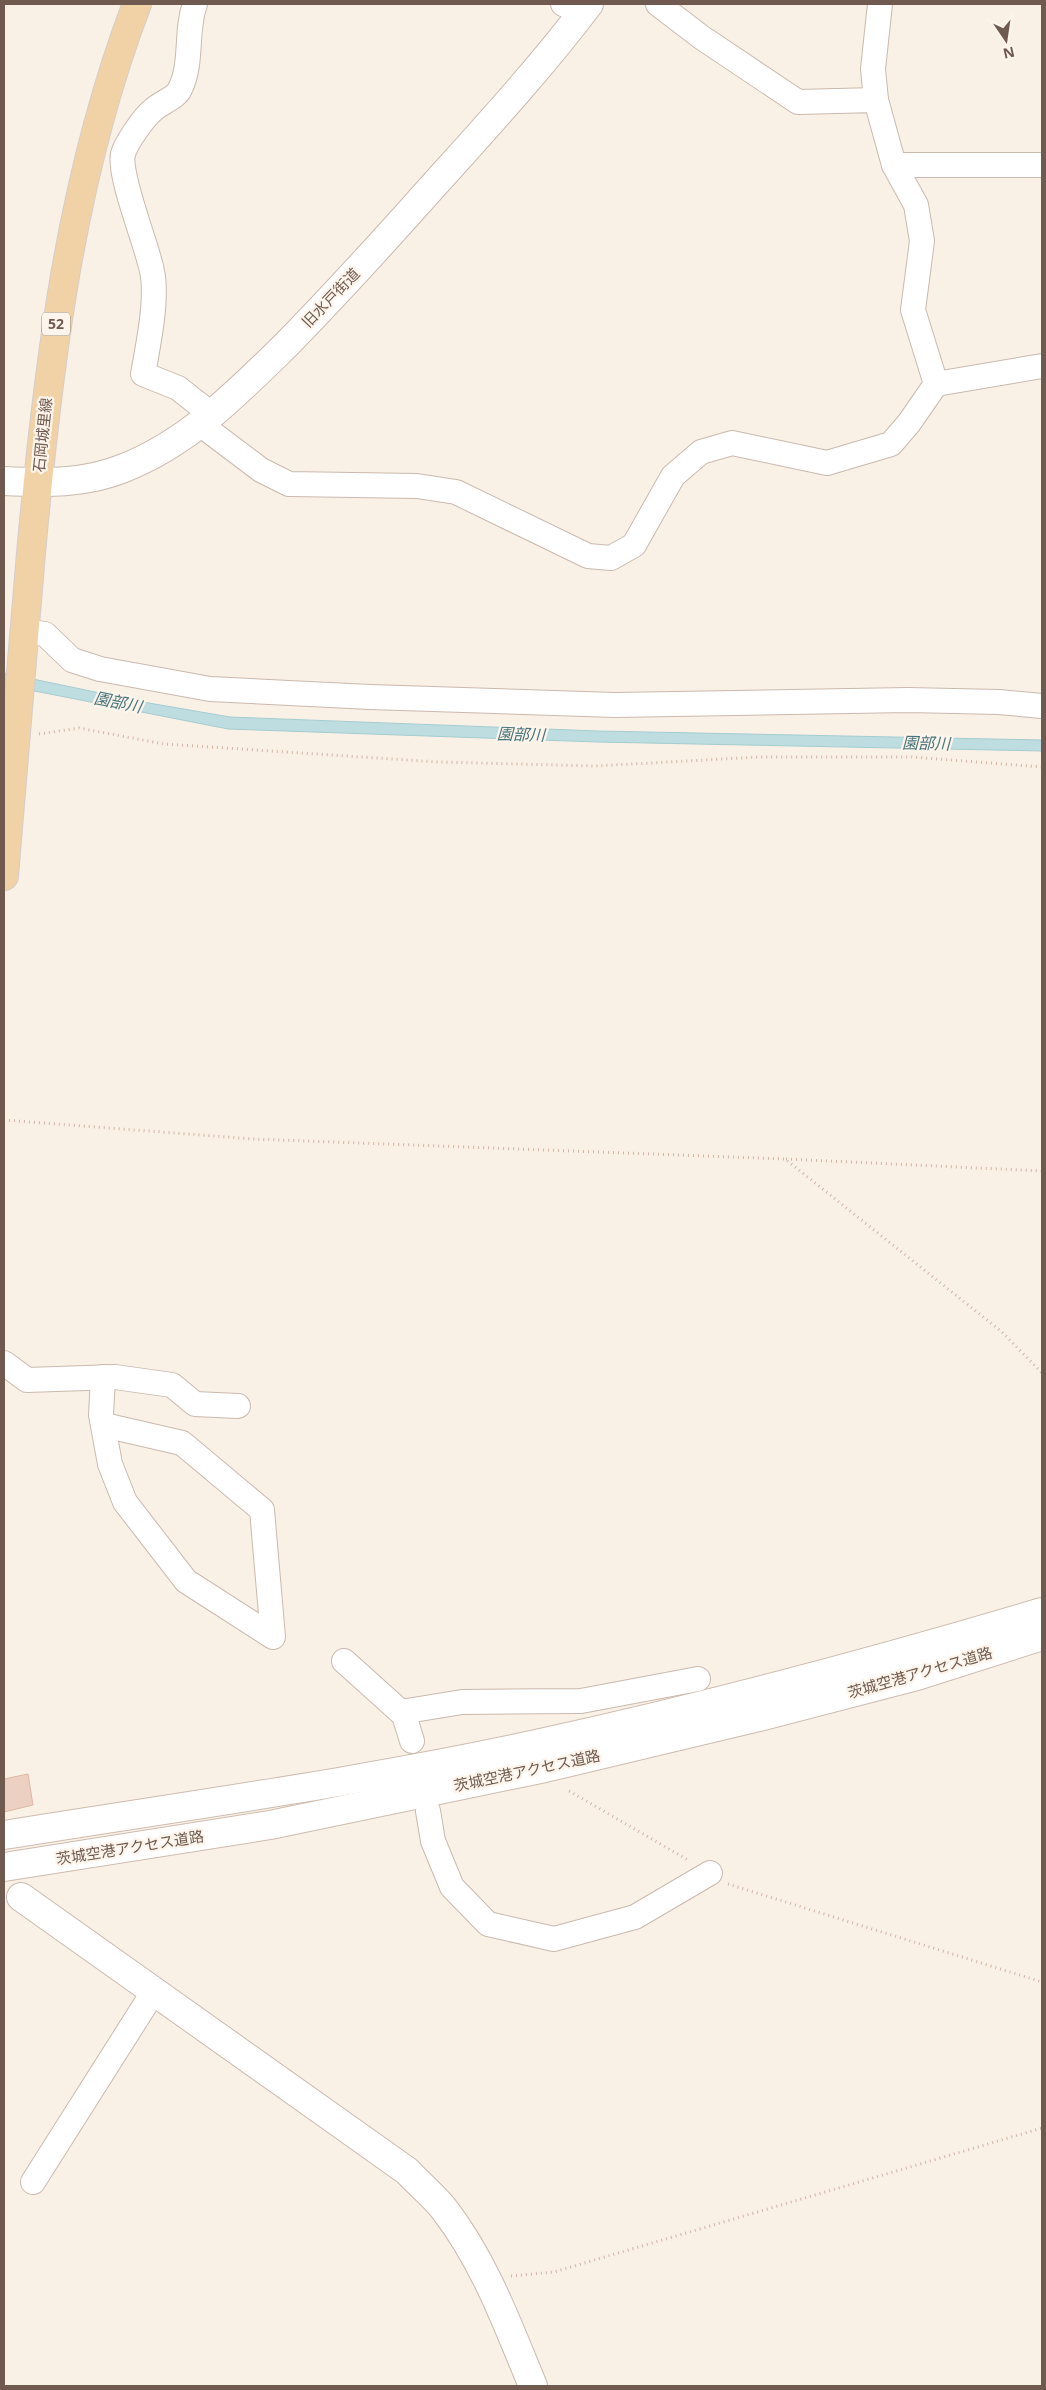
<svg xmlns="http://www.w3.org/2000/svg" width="1046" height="2390" font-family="'Noto Sans','Noto Sans JP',sans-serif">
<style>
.water{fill:#bddde1;stroke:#a4ccd1}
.building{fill:#ecd0c1;stroke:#dcb7a3}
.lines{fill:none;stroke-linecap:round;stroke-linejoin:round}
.minor-casing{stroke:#cab9ae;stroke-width:26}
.tertiary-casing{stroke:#cab9ae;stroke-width:30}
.secondary-casing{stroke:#cebbae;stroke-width:30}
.primary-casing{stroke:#d4cdca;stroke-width:30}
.path{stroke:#d0b4a4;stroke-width:3;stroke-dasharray:1 4;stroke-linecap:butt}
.minor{stroke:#fff;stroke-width:24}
.tertiary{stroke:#fff;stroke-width:28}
.secondary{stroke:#fff;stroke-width:28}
.primary{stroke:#f1d2a6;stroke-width:28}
.labels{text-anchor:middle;stroke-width:4.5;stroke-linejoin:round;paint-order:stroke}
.shield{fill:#fdf5ec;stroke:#9a887d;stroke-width:1}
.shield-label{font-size:14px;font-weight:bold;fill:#70594e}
.street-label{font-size:15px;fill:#70594e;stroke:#fdf5ec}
.water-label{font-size:16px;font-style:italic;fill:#47737a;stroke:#fdf5ec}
</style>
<rect width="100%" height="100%" fill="#faf1e6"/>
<!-- water -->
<path class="water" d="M 4,673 L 143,702 L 230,717 L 598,731 L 1042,740 L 1042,751 L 597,742 L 228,729 L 4,685 Z"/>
<!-- building -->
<path class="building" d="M 28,1774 L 33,1805 L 4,1812 L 4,1779 Z"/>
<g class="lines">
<!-- minor casing -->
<g class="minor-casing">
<g id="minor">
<path d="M 195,4 C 185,31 193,63 180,89 C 176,98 160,103 153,110 C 144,117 126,143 123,154 C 118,175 147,245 152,271 C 158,298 148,346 143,374 L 178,388 L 211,414"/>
<path d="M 563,4 L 583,13"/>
<path d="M 658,4 L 701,37 L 798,102 L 876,100 L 894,165 L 916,205 L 922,241 L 913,310 L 936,384"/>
<path d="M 876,100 L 873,69 L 880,4"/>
<path d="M 894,165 L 1042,165"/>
<path d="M 200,424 L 261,470 L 289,484 L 417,486 L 456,492 L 588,556 L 611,558 L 634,545 L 673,476 L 701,452 L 732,443 L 827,463 L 891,444 L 909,423 L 936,384 L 1042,366"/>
<path d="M 24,631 L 45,634 L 72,660 L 100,669 L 210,689 L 370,697 L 615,705 L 908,700 L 999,702 L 1042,706"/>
<path d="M 4,1363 L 27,1380 L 115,1377 L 172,1385 L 195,1404 L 238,1406"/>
<path d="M 103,1377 L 101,1415 L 110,1464 L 125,1502 L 186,1581 L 273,1637 L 262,1510 L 182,1443 L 104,1425"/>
<path d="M 344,1661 L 404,1715 L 412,1741"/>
<path d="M 401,1712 L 462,1702 L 581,1701 L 698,1679"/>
<path d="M 428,1811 L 433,1841 L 452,1887 L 488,1924 L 554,1939 L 635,1917 L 710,1873"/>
<path d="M 33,2182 L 154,1991"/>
</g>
</g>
<!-- tertiary casing -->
<g class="tertiary-casing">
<g id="tertiary">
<path d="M 4,481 C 45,483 85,484 124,468 C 188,443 238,392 286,345 C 331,299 374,252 417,204 C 476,138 536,74 589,4"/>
<path d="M 21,1897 L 407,2171 C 419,2184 434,2196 444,2209 C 485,2262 508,2326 533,2386"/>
</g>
</g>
<!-- secondary casing -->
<g class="secondary-casing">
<g id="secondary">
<path d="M 4,1835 C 183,1806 364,1782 541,1743 C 710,1706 877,1661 1042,1612"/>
<path d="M 4,1867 L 270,1825 L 545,1768 L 755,1718 L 917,1676 L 1042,1636"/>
</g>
</g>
<!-- primary casing -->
<g class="primary-casing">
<path id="primary" d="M 4,876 C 13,768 22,660 31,553 C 48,367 70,179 137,4"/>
</g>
<!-- path -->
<g class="path">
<path d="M 39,734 L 79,728 L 164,744 L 438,762 L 596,766 L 759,757 L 912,757 L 1042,767"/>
<path d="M 4,1120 L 253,1139 L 785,1159 L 1002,1332 L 1042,1373"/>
<path d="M 786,1159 L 1042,1171"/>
<path d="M 569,1791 L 688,1860"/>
<path d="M 728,1884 L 1042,1982"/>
<path d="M 511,2276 L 554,2272 L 1042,2128"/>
</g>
<!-- minor -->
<use href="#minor" class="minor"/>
<!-- tertiary -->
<use href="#tertiary" class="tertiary"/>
<!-- secondary -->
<use href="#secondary" class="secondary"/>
<!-- primary -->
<use href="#primary" class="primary"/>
</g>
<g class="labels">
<!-- shield labels -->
<rect class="shield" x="42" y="312.5" width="28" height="23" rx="4"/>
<g class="shield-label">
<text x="56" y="329">52</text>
</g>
<!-- street labels -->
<g class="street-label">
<text transform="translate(331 298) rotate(-46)" y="5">旧水戸街道</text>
<text transform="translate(43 435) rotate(-84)" y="5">石岡城里線</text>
<text transform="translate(920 1673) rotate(-16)" y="5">茨城空港アクセス道路</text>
<text transform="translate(527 1771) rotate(-12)" y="5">茨城空港アクセス道路</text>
<text transform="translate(130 1848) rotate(-9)" y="5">茨城空港アクセス道路</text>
</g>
<!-- water labels -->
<g class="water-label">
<text transform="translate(118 702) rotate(11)" y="6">園部川</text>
<text transform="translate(521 734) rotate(2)" y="6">園部川</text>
<text transform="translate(926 743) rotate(1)" y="6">園部川</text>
</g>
</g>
<!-- border -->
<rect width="1046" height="2390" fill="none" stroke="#70594e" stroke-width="10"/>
<!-- north arrow -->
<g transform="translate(1006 40) rotate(167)" stroke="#fdf5ec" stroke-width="4" paint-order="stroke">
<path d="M0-4L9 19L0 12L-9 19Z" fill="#70594e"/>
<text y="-8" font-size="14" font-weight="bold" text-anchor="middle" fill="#70594e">N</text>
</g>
</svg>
